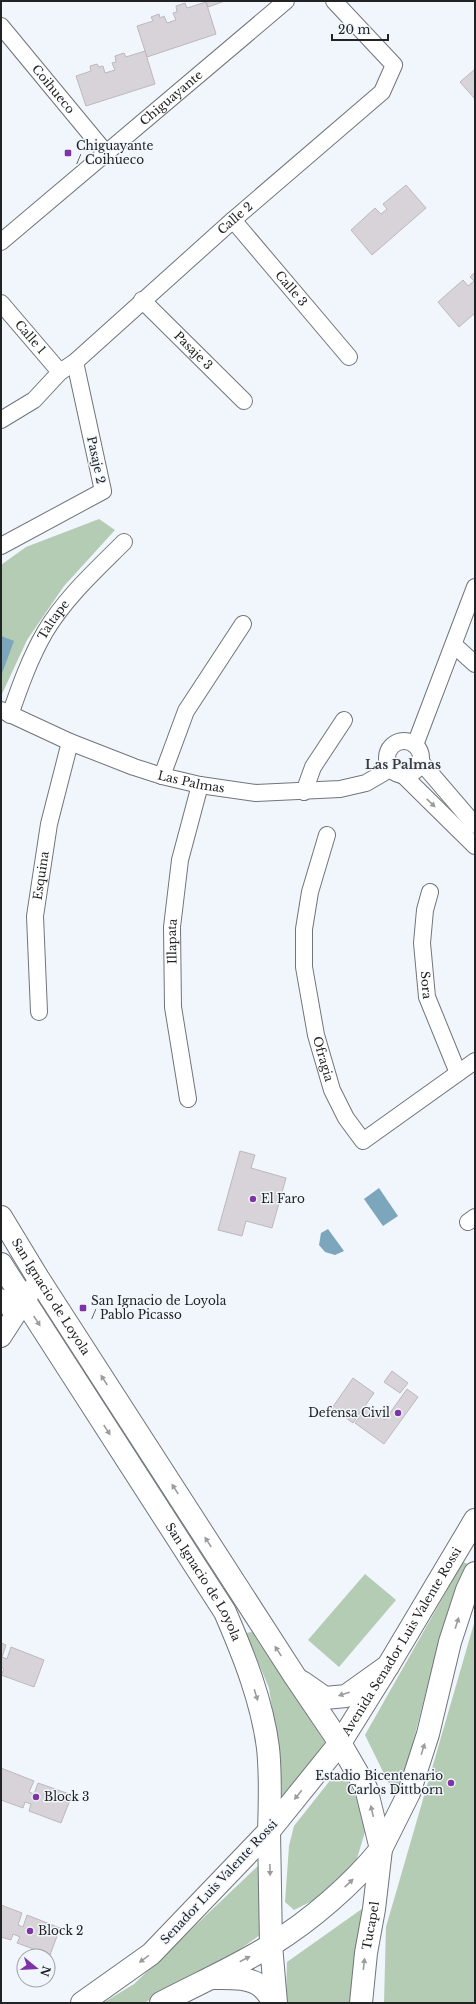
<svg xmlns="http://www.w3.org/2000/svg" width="476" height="2004" font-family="'Libre Baskerville',serif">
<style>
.green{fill:#b4cbb4}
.water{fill:#7ca6bc}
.building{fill:#d8d3d9;stroke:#bcb8be}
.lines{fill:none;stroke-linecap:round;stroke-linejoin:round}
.minor-casing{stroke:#70757a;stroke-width:18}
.tertiary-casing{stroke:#70757a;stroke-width:22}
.secondary-casing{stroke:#70757a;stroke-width:24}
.primary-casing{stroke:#70757a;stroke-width:24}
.minor{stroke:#fff;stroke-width:16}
.tertiary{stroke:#fff;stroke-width:20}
.secondary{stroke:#fff;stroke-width:22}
.primary{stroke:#fff;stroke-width:22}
.oneway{fill:#9b9c9d}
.poi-dot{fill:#7e34a5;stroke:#f0f6fb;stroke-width:1.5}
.labels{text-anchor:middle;stroke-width:3;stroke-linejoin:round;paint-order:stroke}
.street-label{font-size:12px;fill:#212325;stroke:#f0f6fb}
.poi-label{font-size:12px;fill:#212325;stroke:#f0f6fb;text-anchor:start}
.neighbourhood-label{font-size:13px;font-weight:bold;fill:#393d41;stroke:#f0f6fb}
</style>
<rect width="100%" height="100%" fill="#f0f6fb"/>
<!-- green -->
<g class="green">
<path d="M 99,519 L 115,530 L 64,586 L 27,640 L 1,696 L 1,565 L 26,547 Z"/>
<path d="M 463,1562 L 468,1564 L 435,1657 L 404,1777 L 395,1796 L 365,1735 Z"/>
<path d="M 365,1574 L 396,1600 L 339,1667 L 308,1640 Z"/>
<path d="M 475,1620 L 475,2003 L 384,2003 L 386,1927 Z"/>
<path d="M 252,1632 L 326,1744 L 284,1800 L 282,1796 L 278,1747 L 269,1688 L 246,1633 Z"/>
<path d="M 332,1778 L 348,1781 L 361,1808 L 365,1832 L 355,1865 L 320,1897 L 294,1910 L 285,1902 L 289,1846 L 294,1826 Z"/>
<path d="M 260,1864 L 264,1932 L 235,1953 L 144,2003 L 103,2003 L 134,1984 Z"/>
<path d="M 366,1906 L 351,2003 L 288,2003 L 286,1997 L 287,1962 Z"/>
</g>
<!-- water -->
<g class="water">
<path d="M 1,636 L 14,641 L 1,676 Z"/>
<path d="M 379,1188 L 398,1216 L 383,1226 L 364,1199 Z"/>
<path d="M 328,1229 L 344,1251 L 335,1255 L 325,1252 L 319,1245 L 321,1233 Z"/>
</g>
<!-- building -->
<g class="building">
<path d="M 206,1 L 225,1 L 208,7 Z"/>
<path d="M 206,2 L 216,34 L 147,57 L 137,26 L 153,21 L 151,17 L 159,14 L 160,18 L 164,16 L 167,23 L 176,20 L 173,13 L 177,12 L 176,6 L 185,3 L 187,8 Z"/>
<path d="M 145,51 L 155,84 L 86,106 L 76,76 L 91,71 L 90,66 L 97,64 L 99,67 L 103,66 L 105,73 L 115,70 L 112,63 L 116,62 L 115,56 L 124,53 L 126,57 Z"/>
<path d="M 475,69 L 475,99 L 460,82 Z"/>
<path d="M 406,185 L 426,208 L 372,255 L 351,230 L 375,208 L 381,214 L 387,209 L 383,204 Z"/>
<path d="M 475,272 L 475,313 L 459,327 L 438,302 L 463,280 L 468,286 L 474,281 L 470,277 Z"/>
<path d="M 240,1151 L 255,1155 L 251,1168 L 286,1178 L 272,1228 L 246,1221 L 242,1236 L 218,1230 Z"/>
<path d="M 392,1371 L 408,1383 L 400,1393 L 384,1382 Z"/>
<path d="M 353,1378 L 374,1393 L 353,1423 L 332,1408 Z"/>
<path d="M 407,1389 L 418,1397 L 384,1444 L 355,1423 L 367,1407 L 385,1420 Z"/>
<path d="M 1,1643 L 6,1645 L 2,1657 L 7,1659 L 11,1647 L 44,1660 L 34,1687 L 1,1675 L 4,1669 L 1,1667 Z"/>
<path d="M 1,1768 L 34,1781 L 29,1792 L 34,1794 L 38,1783 L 72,1795 L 61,1823 L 29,1811 L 31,1804 L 25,1802 L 23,1808 L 1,1800 Z"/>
<path d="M 1,1905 L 22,1913 L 18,1925 L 23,1927 L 27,1915 L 60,1928 L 50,1955 L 17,1943 L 20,1937 L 13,1934 L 11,1940 L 1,1937 Z"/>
</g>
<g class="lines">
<!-- minor casing -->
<g class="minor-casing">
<g id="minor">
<path id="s1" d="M 1,26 L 106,153"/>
<path id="s2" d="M 233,220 L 349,357"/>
<path id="s3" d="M 1,242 L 286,1"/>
<path id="s4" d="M 142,300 L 244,401"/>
<path id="s5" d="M 1,303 L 60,372"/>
<path id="s6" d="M 1,420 L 34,400 L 60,372 L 75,362 L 233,220 L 382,92 L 394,65 L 334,1"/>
<path d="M 1,546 L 103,491 L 75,362"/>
<path d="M 454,645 L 475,664"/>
<path id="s7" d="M 1,710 L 70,742 L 134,767 L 162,776 L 200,785 L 256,793 L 340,789 L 366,783 L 390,769"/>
<path id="s8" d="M 10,715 C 20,686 30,658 45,632 C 65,598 96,570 124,542"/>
<circle cx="404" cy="758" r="17"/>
<path d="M 415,745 L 475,587"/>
<path d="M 421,762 L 475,825"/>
<path d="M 162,776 L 186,711 L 243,624"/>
<path d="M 404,776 L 475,846"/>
<path d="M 304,792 L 313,767 L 344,720"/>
<path id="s9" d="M 327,835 L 310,892 L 304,929 L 304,967 L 316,1035 L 332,1090 L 346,1118 L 363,1141 L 475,1061"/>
<path id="s10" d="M 430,892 L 425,910 L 422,943 L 427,997 L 458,1073"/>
<path id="s11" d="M 39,1012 L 35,916 L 49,824 L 70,742"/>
<path id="s12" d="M 188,1099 L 173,1007 L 172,927 L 180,860 L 200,785"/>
<path d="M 468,1222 L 475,1217"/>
<path d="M 1,1297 L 14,1317"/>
</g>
</g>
<!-- tertiary casing -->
<g class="tertiary-casing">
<path id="tertiary" d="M 1,1337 L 32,1289"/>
</g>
<!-- secondary casing -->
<g class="secondary-casing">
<g id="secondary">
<path id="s13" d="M 276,2003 L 271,1945 L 269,1831 L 340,1743 L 388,1666 L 475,1520"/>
<path id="s14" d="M 361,2003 L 366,1953 L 374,1909 L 381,1849 L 409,1793 L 428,1734 L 450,1642 L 467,1590 L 475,1573"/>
</g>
</g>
<!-- primary casing -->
<g class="primary-casing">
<g id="primary">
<path id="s15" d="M 1,1217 L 38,1278 L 294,1675 L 340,1743 L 366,1788 L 381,1849 C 352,1885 311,1920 271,1945 C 236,1967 197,1984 161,2003"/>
<path id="s16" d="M 1,1264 L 225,1612 C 244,1656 262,1701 268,1748 C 271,1776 270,1803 269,1831 L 151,1954 L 82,2003"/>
<path d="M 302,1682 L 325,1698 L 346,1696 L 388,1666"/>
<path d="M 211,1978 C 226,1978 251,1976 263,1988 C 267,1992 271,1998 275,2003"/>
</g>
</g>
<!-- minor -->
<use href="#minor" class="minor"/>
<!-- tertiary -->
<use href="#tertiary" class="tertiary"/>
<!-- secondary -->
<use href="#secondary" class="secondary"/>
<!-- primary -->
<use href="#primary" class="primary"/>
</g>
<!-- one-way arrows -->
<defs><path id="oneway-solid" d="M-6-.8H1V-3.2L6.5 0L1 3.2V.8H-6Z"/></defs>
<g class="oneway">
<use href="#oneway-solid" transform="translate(431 803) rotate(44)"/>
<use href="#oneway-solid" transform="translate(37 1321) rotate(57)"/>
<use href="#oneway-solid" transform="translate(104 1380) rotate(-123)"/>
<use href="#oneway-solid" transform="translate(107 1430) rotate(57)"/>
<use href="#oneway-solid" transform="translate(175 1489) rotate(-123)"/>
<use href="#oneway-solid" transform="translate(208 1542) rotate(-123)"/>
<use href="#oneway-solid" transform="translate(457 1623) rotate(-72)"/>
<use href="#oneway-solid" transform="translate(278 1651) rotate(-123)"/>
<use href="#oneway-solid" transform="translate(344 1694) rotate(162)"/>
<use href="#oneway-solid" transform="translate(256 1695) rotate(73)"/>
<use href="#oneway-solid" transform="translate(423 1749) rotate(-72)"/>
<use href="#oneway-solid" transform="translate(298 1795) rotate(129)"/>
<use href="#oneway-solid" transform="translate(372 1811) rotate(-103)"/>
<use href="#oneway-solid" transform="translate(270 1870) rotate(89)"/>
<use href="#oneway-solid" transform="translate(349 1883) rotate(-43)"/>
<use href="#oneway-solid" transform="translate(144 1959) rotate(144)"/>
<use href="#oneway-solid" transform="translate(245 1959) rotate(-28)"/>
<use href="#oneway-solid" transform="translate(364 1964) rotate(-83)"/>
</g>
<!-- markers -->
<g class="poi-dot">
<rect x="64" y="149" width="8" height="8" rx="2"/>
<circle cx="253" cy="1199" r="4"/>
<rect x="79" y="1304" width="8" height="8" rx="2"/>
<circle cx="398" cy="1413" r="4"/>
<circle cx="451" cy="1783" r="4"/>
<circle cx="36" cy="1797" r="4"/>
<circle cx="30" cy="1931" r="4"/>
</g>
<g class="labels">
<!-- street labels -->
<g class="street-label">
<text dy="4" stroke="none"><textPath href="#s1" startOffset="82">Coihueco</textPath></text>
<text dy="4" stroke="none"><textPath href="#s3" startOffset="223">Chiguayante</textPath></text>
<text dy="4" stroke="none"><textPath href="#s6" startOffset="310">Calle 2</textPath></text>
<text dy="4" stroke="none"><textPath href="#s2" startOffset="90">Calle 3</textPath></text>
<text dy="4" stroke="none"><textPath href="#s5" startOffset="45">Calle 1</textPath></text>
<text dy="4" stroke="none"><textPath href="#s4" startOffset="72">Pasaje 3</textPath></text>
<text transform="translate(96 460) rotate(78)" y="4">Pasaje 2</text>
<text dy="4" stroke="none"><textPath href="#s8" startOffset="105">Taltape</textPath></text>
<text dy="4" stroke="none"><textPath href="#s7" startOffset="204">Las Palmas</textPath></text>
<text dy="4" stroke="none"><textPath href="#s11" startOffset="137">Esquina</textPath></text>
<text dy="4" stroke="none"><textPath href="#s12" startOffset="159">Illapata</textPath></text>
<text dy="4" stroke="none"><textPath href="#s10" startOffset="94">Sora</textPath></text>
<text dy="4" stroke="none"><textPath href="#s9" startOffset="229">Ofragia</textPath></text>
<text dy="4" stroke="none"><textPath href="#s15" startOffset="94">San Ignacio de Loyola</textPath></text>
<text dy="4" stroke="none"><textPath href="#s16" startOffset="377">San Ignacio de Loyola</textPath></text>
<text dy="4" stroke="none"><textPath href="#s13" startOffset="404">Avenida Senador Luis Valente Rossi</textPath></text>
<text transform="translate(219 1882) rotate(-47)" y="4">Senador Luis Valente Rossi</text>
<text dy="4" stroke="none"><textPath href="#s14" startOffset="78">Tucapel</textPath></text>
</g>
<!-- poi labels -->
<g class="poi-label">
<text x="76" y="150">Chiguayante<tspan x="76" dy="14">/ Coihueco</tspan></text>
<text x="261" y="1203">El Faro</text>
<text x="91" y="1305">San Ignacio de Loyola<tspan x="91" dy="14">/ Pablo Picasso</tspan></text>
<text x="390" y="1417" text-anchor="end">Defensa Civil</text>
<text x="443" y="1780" text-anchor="end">Estadio Bicentenario<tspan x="443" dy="14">Carlos Dittborn</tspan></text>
<text x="44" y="1801">Block 3</text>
<text x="38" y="1935">Block 2</text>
</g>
<!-- neighbourhood labels -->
<g class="neighbourhood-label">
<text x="403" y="769">Las Palmas</text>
</g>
</g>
<!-- border -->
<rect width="476" height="2004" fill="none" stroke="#212325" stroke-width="4"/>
<!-- north arrow -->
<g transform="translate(36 1968) rotate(108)"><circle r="19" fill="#f0f6fb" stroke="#9da2a5"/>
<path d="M0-3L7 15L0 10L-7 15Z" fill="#7e34a5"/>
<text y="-6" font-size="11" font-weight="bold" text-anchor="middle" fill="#212325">N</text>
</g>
<!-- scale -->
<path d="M332 34v6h56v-6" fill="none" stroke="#212325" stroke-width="2"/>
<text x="338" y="34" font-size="12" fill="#212325" stroke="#f0f6fb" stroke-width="3" paint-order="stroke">20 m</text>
</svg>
